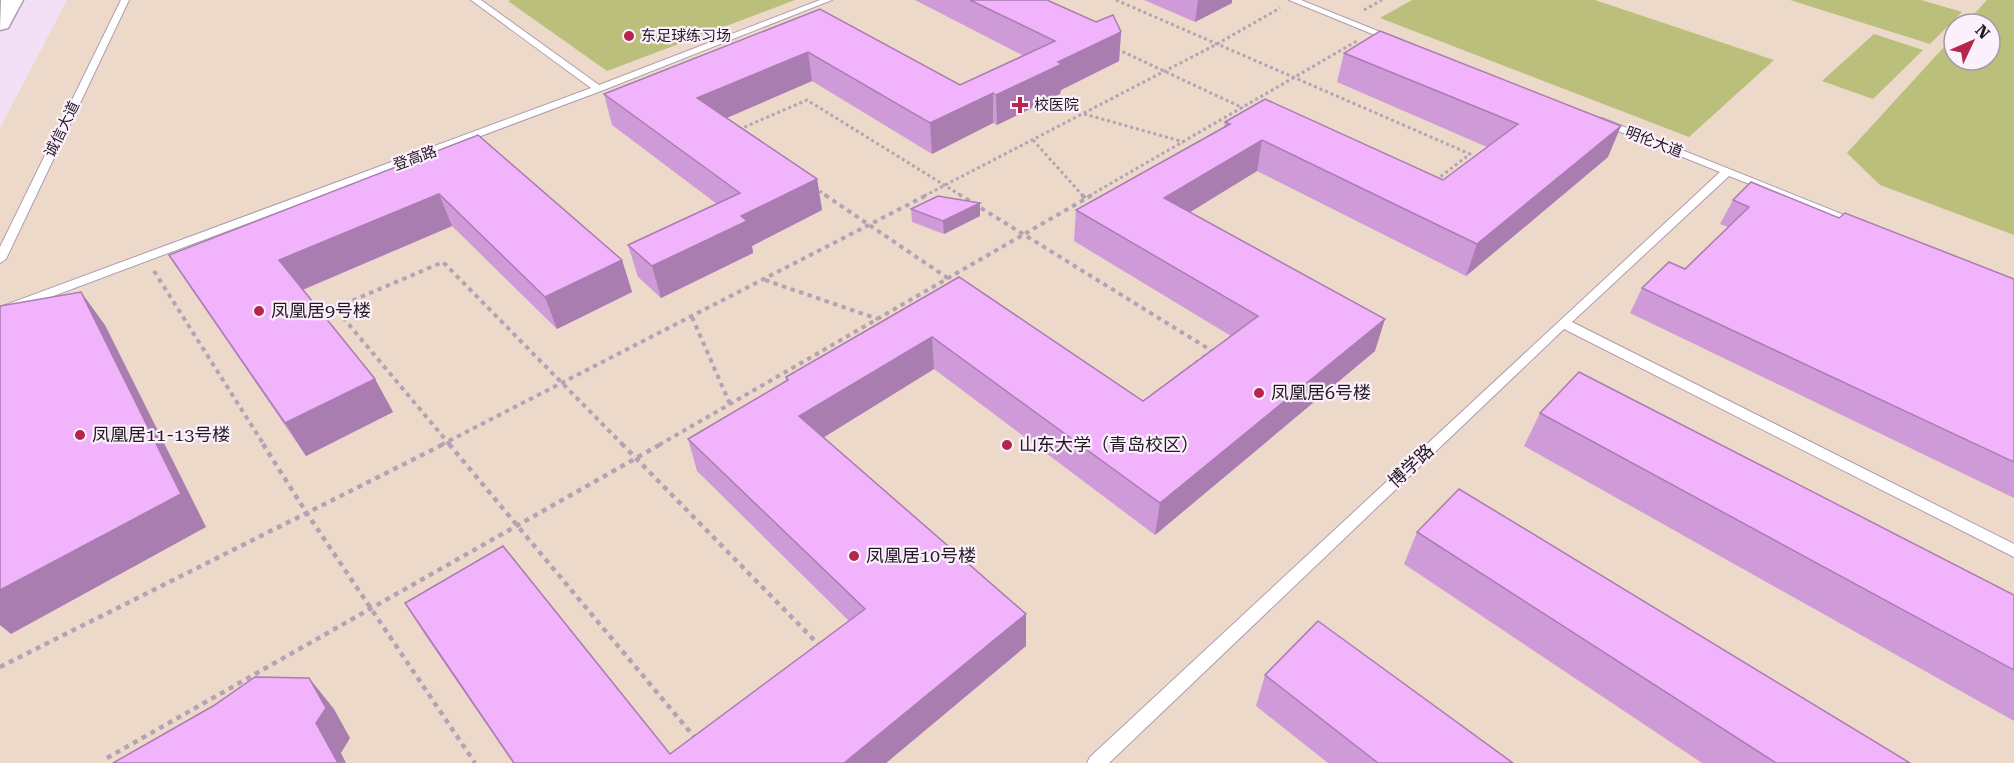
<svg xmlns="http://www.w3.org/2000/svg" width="2014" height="763" font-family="'Roboto Serif','Noto Sans SC',serif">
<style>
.education{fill:#edd9ca;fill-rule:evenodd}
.green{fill:#babf7b}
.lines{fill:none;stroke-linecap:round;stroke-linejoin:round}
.service-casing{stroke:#ae9cb1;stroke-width:2}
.secondary-casing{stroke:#ae9cb1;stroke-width:3}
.path-far2{stroke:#b3a3b5;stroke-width:3;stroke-dasharray:3 3;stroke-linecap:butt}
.path-far1{stroke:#b3a3b5;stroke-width:4;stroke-dasharray:4.5 4.5;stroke-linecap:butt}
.path{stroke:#b3a3b5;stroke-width:4.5;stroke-dasharray:5 5;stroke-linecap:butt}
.service{fill:#fff;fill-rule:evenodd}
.secondary{fill:#fff;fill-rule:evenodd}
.wall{fill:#cf9ad8}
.shaded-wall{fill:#a97db0}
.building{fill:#f1b3fb;stroke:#a97db0;stroke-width:1.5}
.poi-dot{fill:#b6254b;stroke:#fcf0fd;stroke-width:2}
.labels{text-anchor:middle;stroke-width:4.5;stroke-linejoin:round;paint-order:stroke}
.far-poi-label{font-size:15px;fill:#201921;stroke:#fcf0fd;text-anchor:start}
.far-street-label{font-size:15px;fill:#201921;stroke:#fcf0fd}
.poi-label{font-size:18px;fill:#201921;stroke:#fcf0fd;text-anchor:start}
.street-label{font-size:18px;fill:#201921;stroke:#fcf0fd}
</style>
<rect width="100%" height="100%" fill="#f3e0f6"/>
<!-- education -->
<path class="education" d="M 67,0 L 2014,0 L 2014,763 L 0,763 L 0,128 ZM 1954,24 L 1990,24 L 1990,60 L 1954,60 Z"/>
<!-- green -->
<g class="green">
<path d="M 511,0 L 795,0 L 607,71 L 508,1 Z"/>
<path d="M 1412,0 L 1595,0 L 1774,60 L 1689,137 L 1380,18 Z"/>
<path d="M 1790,0 L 1921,0 L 1962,12 L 1930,44 Z"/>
<path d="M 1987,0 L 2014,0 L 2014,235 L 1880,185 L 1847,153 L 1954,36 L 1954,60 L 1990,60 L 1990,24 L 1965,24 Z"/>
<path d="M 1874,34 L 1923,50 L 1873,99 L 1822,81 Z"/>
</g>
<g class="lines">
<!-- service casing -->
<g class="service-casing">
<g id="service">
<path d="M 121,0 L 129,0 L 6,259 L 0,263 L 0,247 Z"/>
<path d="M 471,0 L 481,0 L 599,85 L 820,0 L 832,0 L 601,91 L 0,316 L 0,307 L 591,88 Z"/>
<path d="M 1289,0 L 1301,0 L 1400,40 L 1392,42 Z"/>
<path d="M 1602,118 L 1864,223 L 1858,226 L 1854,225 L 1729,176 L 1572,322 L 2014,544 L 2014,557 L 1564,329 L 1109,763 L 1087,763 L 1090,757 L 1720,172 L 1598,123 L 1598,119 Z"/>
</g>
</g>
<!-- secondary casing -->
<g class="secondary-casing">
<path id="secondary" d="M 1,0 L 23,0 L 8,28 L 0,30 Z"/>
</g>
<!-- path-far2 -->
<g class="path-far2">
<path d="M 1116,0 L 1470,154 L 1436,180"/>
<path d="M 1364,10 L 1382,0"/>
<path d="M 1117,49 L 1243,108"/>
<path d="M 1084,114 L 1184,142"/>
<path d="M 1033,140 L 1083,196"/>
<path d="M 827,196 L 733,132 L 807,100 L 962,196"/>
<path d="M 924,196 L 1217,44 L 1280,8"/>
<path d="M 1089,196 L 1357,41"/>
</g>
<!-- path-far1 -->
<g class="path-far1">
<path d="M 825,195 L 1138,407 L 1212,351 L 960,195"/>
<path d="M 1082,195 L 1086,199"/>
<path d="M 154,271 L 264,445"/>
<path d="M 765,280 L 878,319"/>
<path d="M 692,317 L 730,404"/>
<path d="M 441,445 L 927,195"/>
<path d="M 450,445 L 335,308 L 443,262 L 623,445"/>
<path d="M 659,445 L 1092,195"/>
</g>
<!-- path -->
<g class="path">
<path d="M 263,444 L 306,512 L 475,763"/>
<path d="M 449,444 L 696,739 L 821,647 L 622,444"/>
<path d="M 0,667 L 444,444"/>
<path d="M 107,758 L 661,444"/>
</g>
<!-- service -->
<use href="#service" class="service"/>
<!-- secondary -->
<use href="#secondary" class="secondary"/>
</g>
<!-- wall -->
<g class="wall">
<path d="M 915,0 L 1047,0 L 1096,22 L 1121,32 L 1119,61 L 1061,90 L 1060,94 L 997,125 L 993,123 L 932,154 L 812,81 L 727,118 L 817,179 L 822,210 L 752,246 L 753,253 L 661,298 L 638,277 L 628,245 L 717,204 L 612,125 L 604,94 L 820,9 L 960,85 L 1024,56 Z"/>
<path d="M 1144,0 L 1232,0 L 1232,3 L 1195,22 Z"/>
<path d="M 1344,53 L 1608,157 L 1466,276 L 1257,171 L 1190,212 L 1375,351 L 1155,535 L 934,369 L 823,437 L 1026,646 L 886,763 L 513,763 L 425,635 L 405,603 L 670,754 L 849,621 L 697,471 L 688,439 L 786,381 L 786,377 L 959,277 L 1143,401 L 1231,336 L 1074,241 L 1076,210 L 1224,128 L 1225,122 L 1443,180 L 1487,147 L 1337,82 Z"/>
<path d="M 478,135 L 622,260 L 632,292 L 557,329 L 452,226 L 303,290 L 375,379 L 393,412 L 306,456 L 190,287 L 169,255 Z"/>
<path d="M 1733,200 L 1839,218 L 2014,279 L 2014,498 L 1630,313 L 1642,288 L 1685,269 L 1728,227 L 1720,224 Z"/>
<path d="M 980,203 L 980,216 L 944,234 L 912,222 L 911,209 Z"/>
<path d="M 1540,413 L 2014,595 L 2014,721 L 1524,446 Z"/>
<path d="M 1417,532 L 1910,763 L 1702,763 L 1404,564 Z"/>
<path d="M 1265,675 L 1513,763 L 1328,763 L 1256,706 Z"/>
</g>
<!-- shaded-wall -->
<g class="shaded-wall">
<path d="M 1198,0 L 1232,0 L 1232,3 L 1195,22 Z"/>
<path d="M 1121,32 L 1119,61 L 1061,90 L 1060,94 L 997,125 L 996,95 L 1058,62 Z"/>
<path d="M 808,52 L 812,81 L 703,128 L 697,98 Z"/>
<path d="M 993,93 L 993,123 L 932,154 L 930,123 Z"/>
<path d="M 1621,126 L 1608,157 L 1466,276 L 1477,244 Z"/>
<path d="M 1262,140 L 1257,171 L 1161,230 L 1164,198 Z"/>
<path d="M 817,179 L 822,210 L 752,246 L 753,253 L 661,298 L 652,266 L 741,216 Z"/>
<path d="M 439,194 L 452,226 L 297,292 L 279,260 Z"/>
<path d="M 980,203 L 980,216 L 944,234 L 943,221 Z"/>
<path d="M 622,260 L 632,292 L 557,329 L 545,297 Z"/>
<path d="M 81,292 L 105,325 L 206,527 L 11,634 L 0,625 L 0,590 Z"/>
<path d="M 1385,319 L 1375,351 L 1155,535 L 1160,503 Z"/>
<path d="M 932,337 L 934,369 L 805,449 L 799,416 Z"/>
<path d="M 375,379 L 393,412 L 306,456 L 285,423 Z"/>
<path d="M 1026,614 L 1026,646 L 886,763 L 844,763 Z"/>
<path d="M 309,678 L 334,709 L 350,738 L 341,753 L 346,763 L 338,763 L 316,723 Z"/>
</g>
<!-- building -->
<g class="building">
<path d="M 970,0 L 1047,0 L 1096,22 L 1113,15 L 1121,32 L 1058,62 L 1062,64 L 996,95 L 993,93 L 930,123 L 808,52 L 697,98 L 817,179 L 741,216 L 747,221 L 652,266 L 628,245 L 740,193 L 604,94 L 820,9 L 960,85 L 1055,41 Z"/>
<path d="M 1380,31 L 1621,126 L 1477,244 L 1262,140 L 1164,198 L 1385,319 L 1160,503 L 932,337 L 799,416 L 1026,614 L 844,763 L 514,763 L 405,603 L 503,546 L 670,754 L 865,609 L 688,439 L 788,380 L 786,377 L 959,277 L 1143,401 L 1258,316 L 1076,210 L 1230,124 L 1225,122 L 1265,99 L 1443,180 L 1518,124 L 1344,53 Z"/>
<path d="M 478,135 L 622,260 L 545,297 L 439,194 L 279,260 L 375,379 L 285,423 L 169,255 Z"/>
<path d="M 1751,182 L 1839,218 L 1845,213 L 2014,279 L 2014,462 L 1642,288 L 1669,262 L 1685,269 L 1749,207 L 1733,200 Z"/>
<path d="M 938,196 L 980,203 L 943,221 L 911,209 Z"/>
<path d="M 81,292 L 181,494 L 0,590 L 0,306 Z"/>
<path d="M 1579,372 L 2014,595 L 2014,670 L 1540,413 Z"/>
<path d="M 1459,489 L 1910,763 L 1776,763 L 1417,532 Z"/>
<path d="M 1318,621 L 1513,763 L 1378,763 L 1265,675 Z"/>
<path d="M 255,677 L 309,678 L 326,708 L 316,723 L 338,763 L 113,763 L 213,706 Z"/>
</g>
<!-- markers -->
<g class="poi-dot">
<circle cx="629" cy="36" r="6"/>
<path d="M1017 96h6v6h6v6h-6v6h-6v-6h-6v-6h6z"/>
<circle cx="259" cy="311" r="6"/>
<circle cx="1259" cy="393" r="6"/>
<circle cx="80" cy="435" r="6"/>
<circle cx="1007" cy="445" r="6"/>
<circle cx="854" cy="556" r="6"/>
</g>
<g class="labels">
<!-- far-poi labels -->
<g class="far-poi-label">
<text x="641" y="41">东足球练习场</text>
<text x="1034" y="110">校医院</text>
</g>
<!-- far-street labels -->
<g class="far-street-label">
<text transform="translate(62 129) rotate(-64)" y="5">诚信大道</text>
<text transform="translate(1654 142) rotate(21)" y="5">明伦大道</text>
<text transform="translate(415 158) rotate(-20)" y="5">登高路</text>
</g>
<!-- poi labels -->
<g class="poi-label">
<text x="271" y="317">凤凰居9号楼</text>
<text x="1271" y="399">凤凰居6号楼</text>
<text x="92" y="441">凤凰居11-13号楼</text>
<text x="1019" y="451">山东大学（青岛校区）</text>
<text x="866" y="562">凤凰居10号楼</text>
</g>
<!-- street labels -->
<g class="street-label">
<text transform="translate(1411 466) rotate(-43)" y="6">博学路</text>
</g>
</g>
<!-- north arrow -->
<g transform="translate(1972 42) rotate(46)"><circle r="28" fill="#fcf0fd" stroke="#a49aa5" stroke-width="1.5"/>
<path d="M0-4.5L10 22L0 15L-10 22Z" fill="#b6254b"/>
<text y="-9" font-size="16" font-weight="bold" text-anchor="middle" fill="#201921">N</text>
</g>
</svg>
